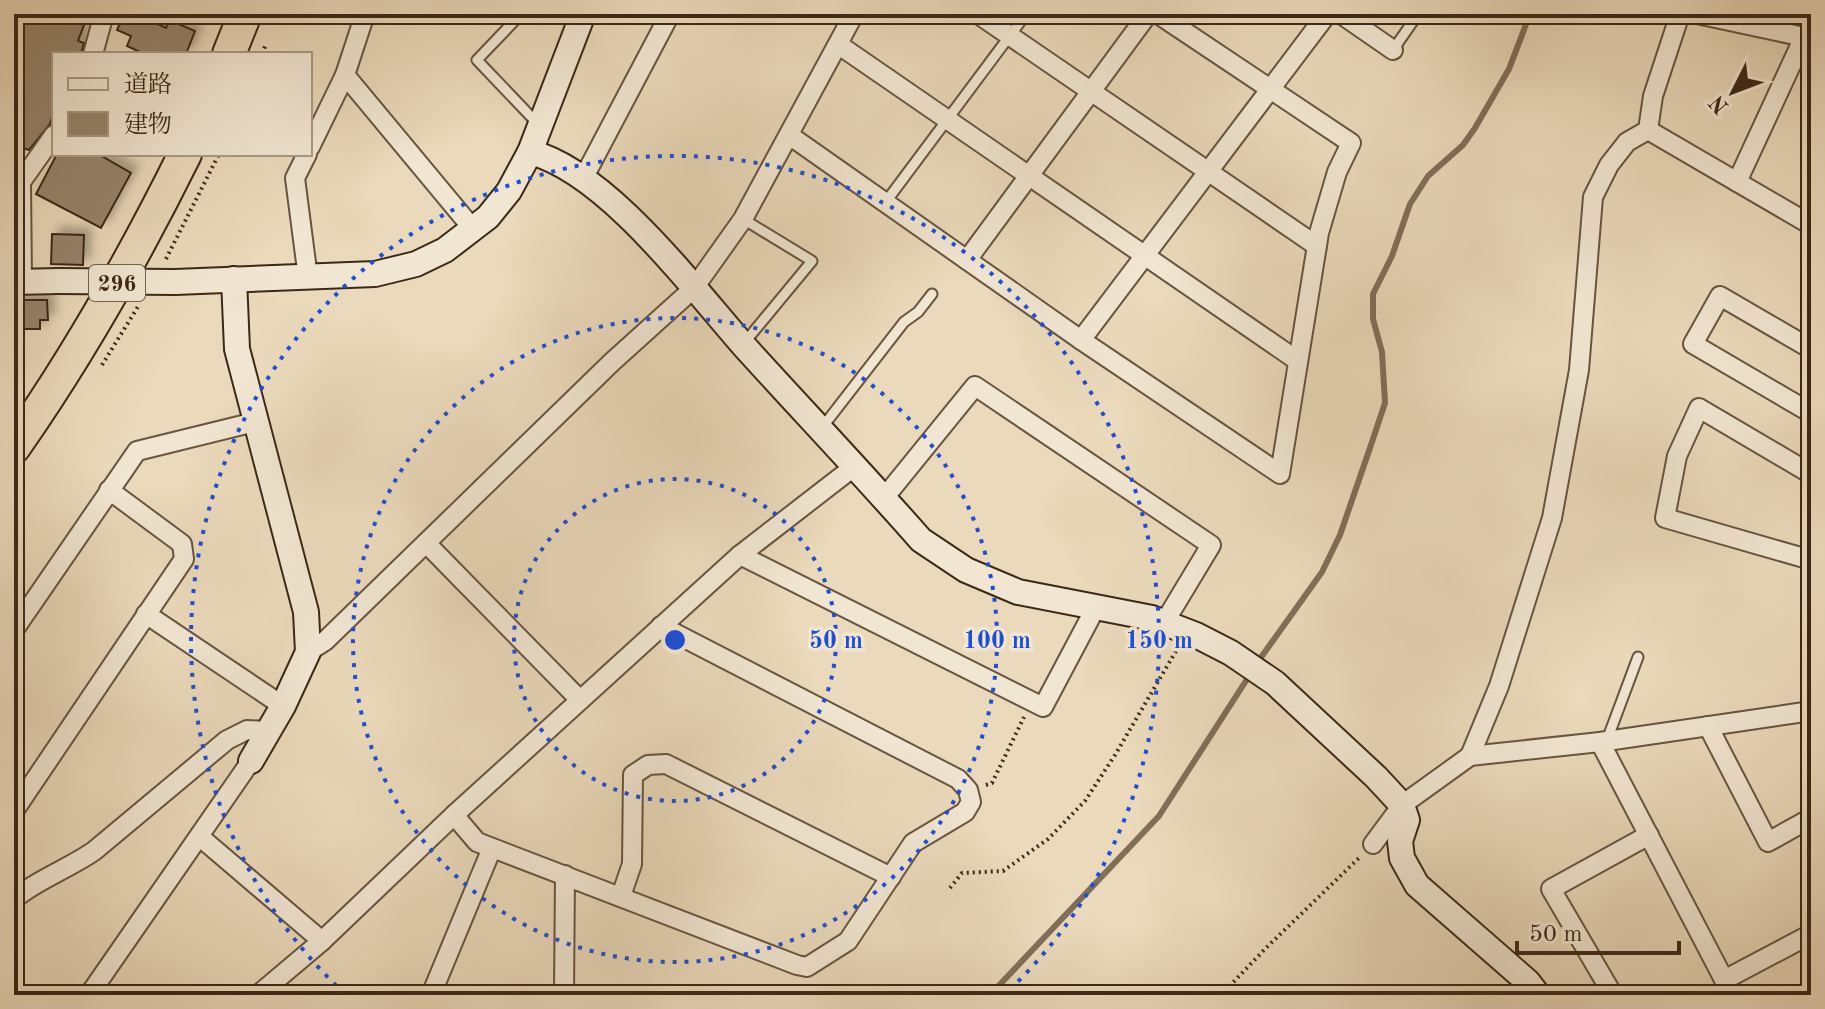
<svg xmlns="http://www.w3.org/2000/svg" width="1825" height="1009" font-family="'Old Standard TT','Noto Serif JP',serif">
<style>
.lines{fill:none;stroke-linecap:round;stroke-linejoin:round}
.stream{stroke:#816e58;stroke-width:6}
.building{fill:#96846c;stroke:#3c2817;stroke-width:2;filter:url(#shadow)}
.lane-casing{stroke:#685440;stroke-width:13}
.street-casing{stroke:#685440;stroke-width:22}
.secondary-casing{stroke:#3c2817;stroke-width:28}
.highway-casing{stroke:#3c2817;stroke-width:36}
.path{stroke:#3c2817;stroke-width:4;stroke-dasharray:2 4;stroke-linecap:butt}
.lane{stroke:#f1e6d2;stroke-width:9}
.street{stroke:#f1e6d2;stroke-width:18}
.secondary{stroke:#f1e6d2;stroke-width:24}
.highway{stroke:#ead9ba;stroke-width:32}
.secondary-bridge-casing{stroke:#3c2817;stroke-width:28;stroke-linecap:butt}
.secondary-bridge{stroke:#f1e6d2;stroke-width:24}
.ring{fill:none;stroke:#1d4ed8;stroke-width:4;stroke-dasharray:4 8}
.labels{text-anchor:middle;stroke-width:7;stroke-linejoin:round;paint-order:stroke}
.shield{fill:#f1e6d2;stroke:#72614f;stroke-width:2}
.shield-label{font-size:22px;font-weight:bold;fill:#3c2817}
.centre{fill:#1d4ed8;stroke:#f1e6d2;stroke-width:4}
.ring-label{font-size:24px;text-anchor:middle;font-weight:bold;fill:#1d4ed8;stroke:#f1e6d2;stroke-width:7;stroke-linejoin:round;paint-order:stroke}
</style>
<defs>
<filter id="shadow"><feDropShadow dx="7" dy="-7" stdDeviation="4" flood-color="#0004"/></filter>
</defs>
<rect width="100%" height="100%" fill="#ead9ba"/>
<filter id="stains"><feTurbulence type="fractalNoise" baseFrequency=".0025" numOctaves="4"/><feColorMatrix values="0 0 0 0 .2 0 0 0 0 .09 0 0 0 0 .02 0 0 0 .5 -.17"/></filter>
<radialGradient id="worn" r=".72"><stop offset=".6" stop-color="#630" stop-opacity="0"/><stop offset="1" stop-color="#630" stop-opacity=".3"/></radialGradient>
<g class="lines">
<!-- stream -->
<g class="stream">
<path d="M 1257,663 L 1322,572 L 1340,535 L 1372,442 L 1385,403 L 1382,352 L 1373,319 L 1373,294 L 1392,256 L 1410,204 L 1428,176 L 1463,145 L 1475,128 L 1509,69 L 1530,14"/>
<path d="M 990,995 L 1159,816 L 1251,673"/>
</g>
</g>
<!-- building -->
<g class="building">
<path d="M 14,14 L 88,14 L 78,41 L 84,43 L 81,54 L 54,54 L 54,110 L 50,124 L 29,150 L 14,145 Z"/>
<path d="M 124,14 L 136,14 L 166,28 L 169,20 L 195,31 L 186,54 L 144,54 L 127,46 L 131,36 L 117,30 Z"/>
<path d="M 57,154 L 98,154 L 131,173 L 101,228 L 36,194 Z"/>
<path d="M 52,234 L 84,235 L 83,265 L 51,264 Z"/>
<path d="M 14,300 L 47,300 L 48,320 L 40,320 L 40,329 L 14,329 Z"/>
</g>
<g class="lines">
<!-- lane casing -->
<g class="lane-casing">
<g id="lane">
<path d="M 521,14 L 477,60 L 538,124"/>
<path d="M 1433,14 L 1442,18 L 1443,14"/>
<path d="M 1393,50 L 1418,14"/>
<path d="M 885,203 L 1026,14"/>
<path d="M 743,219 L 812,261 L 745,342"/>
<path d="M 821,429 L 904,322 L 918,312 L 932,294"/>
<path d="M 1607,740 L 1638,657"/>
</g>
</g>
<!-- street casing -->
<g class="street-casing">
<g id="street">
<path d="M 978,14 L 1317,246"/>
<path d="M 1341,14 L 1393,50"/>
<path d="M 1697,14 L 1804,37"/>
<path d="M 839,45 L 1298,361"/>
<path d="M 93,54 L 104,14"/>
<path d="M 345,75 L 473,229"/>
<path d="M 1648,130 L 1811,225"/>
<path d="M 789,135 L 1081,340 L 1280,474 L 1319,233 L 1337,172 L 1351,143 L 1158,14"/>
<path d="M 310,147 L 345,75 L 365,14"/>
<path d="M 307,154 L 295,178 L 308,278"/>
<path d="M 584,177 L 670,14"/>
<path d="M 1737,182 L 1804,37 L 1811,41"/>
<path d="M 967,260 L 1148,14"/>
<path d="M 22,282 L 21,182 L 54,135"/>
<path d="M 1081,340 L 1327,14"/>
<path d="M 1811,349 L 1720,296 L 1693,344 L 1811,413"/>
<path d="M 1811,474 L 1699,408 L 1677,456 L 1665,518 L 1811,560"/>
<path d="M 884,498 L 975,386 L 1211,545 L 1164,623"/>
<path d="M 426,543 L 580,700"/>
<path d="M 740,555 L 1043,707 L 1096,607"/>
<path d="M 146,614 L 283,706"/>
<path d="M 14,630 L 137,451 L 255,422"/>
<path d="M 308,652 L 325,641 L 612,362 L 694,288 L 743,219 L 854,14"/>
<path d="M 1708,726 L 1768,842 L 1811,818"/>
<path d="M 1600,742 L 1732,995"/>
<path d="M 1470,756 L 1499,686 L 1552,518 L 1579,370 L 1593,197 L 1609,165 L 1627,142 L 1648,130 L 1653,96 L 1680,14"/>
<path d="M 14,811 L 184,559 L 182,544 L 109,490"/>
<path d="M 454,815 L 477,842 L 797,965 L 807,967 L 848,941 L 913,843 L 965,812 L 971,802 L 968,790 L 958,779 L 661,626"/>
<path d="M 200,837 L 322,941"/>
<path d="M 1373,844 L 1402,805 L 1470,756 L 1600,742 L 1811,711"/>
<path d="M 621,896 L 632,864 L 633,775 L 648,765 L 666,764 L 891,877"/>
<path d="M 14,899 C 38,879 68,869 94,851 L 227,740 L 247,730 L 268,731"/>
<path d="M 1724,980 L 1811,934"/>
<path d="M 89,995 L 251,761"/>
<path d="M 258,995 L 322,941 L 454,815 L 740,555 L 855,466"/>
<path d="M 431,995 L 492,848"/>
<path d="M 564,995 L 565,875"/>
<path d="M 1613,995 L 1551,889 L 1649,835"/>
</g>
</g>
<!-- secondary casing -->
<g class="secondary-casing">
<g id="secondary">
<path d="M 530,152 C 607,172 692,287 744,346 C 803,411 863,474 921,540 L 966,570 L 1018,592 L 1152,618 L 1196,635 L 1231,653 L 1275,683 L 1376,777 L 1402,805 L 1407,820 L 1400,841 L 1402,858 L 1417,885 L 1528,982 L 1538,995"/>
<path d="M 234,279 L 237,349 L 306,612 L 308,652 L 283,706 L 251,761"/>
<path d="M 14,282 L 59,281"/>
<path d="M 175,282 L 375,274 L 416,264 L 445,250 L 488,217 L 509,191 L 530,152 L 583,14"/>
</g>
</g>
<!-- highway casing -->
<g class="highway-casing">
<g id="highway">
<path d="M 229,54 L 245,14"/>
<path d="M 14,447 C 79,354 135,255 185,154"/>
</g>
</g>
<!-- path -->
<g class="path">
<path d="M 262,54 L 266,44"/>
<path d="M 166,259 L 219,154"/>
<path d="M 102,365 L 139,305"/>
<path d="M 986,785 L 992,783 L 1024,717"/>
<path d="M 950,888 L 962,873 L 1003,871 L 1048,839 L 1085,801 L 1115,755 L 1176,651"/>
<path d="M 1221,995 L 1266,948 L 1361,856"/>
</g>
<!-- lane -->
<use href="#lane" class="lane"/>
<!-- street -->
<use href="#street" class="street"/>
<!-- secondary -->
<use href="#secondary" class="secondary"/>
<!-- highway -->
<use href="#highway" class="highway"/>
<!-- secondary-bridge casing -->
<g class="secondary-bridge-casing">
<path id="secondary-bridge" d="M 59,281 L 175,282"/>
</g>
<!-- secondary-bridge -->
<use href="#secondary-bridge" class="secondary-bridge"/>
</g>
<!-- distance rings -->
<g class="ring">
<circle cx="675" cy="640" r="161"/>
<circle cx="675" cy="640" r="322"/>
<path d="M345 994A484 484 0 1 1 1005 994"/>
</g>
<g class="labels">
<!-- shield labels -->
<rect class="shield" x="89" y="265" width="56" height="36" rx="6"/>
<g class="shield-label">
<text x="117" y="291">296</text>
</g>
</g>
<circle cx="675" cy="640" r="12" class="centre"/>
<g class="ring-label">
<text x="836" y="648">50 m</text>
<text x="997" y="648">100 m</text>
<text x="1159" y="648">150 m</text>
</g>
<!-- margin -->
<rect width="1825" height="1009" fill="none" stroke="#ead9ba" stroke-width="48"/>
<rect x="16" y="16" width="1793" height="977" fill="none" stroke="#3c2817" stroke-width="4"/>
<rect x="24" y="24" width="1777" height="961" fill="none" stroke="#3c2817" stroke-width="2"/>
<!-- legend -->
<rect x="52" y="52" width="260" height="104" fill="#f1e6d2" stroke="#a99a87" stroke-width="2"/>
<rect x="68" y="78" width="40" height="12" fill="#f1e6d2" stroke="#a99a87" stroke-width="2"/>
<text x="124" y="92" font-size="24" fill="#3c2817">道路</text>
<rect x="68" y="112" width="40" height="24" fill="#96846c" stroke="#a99a87" stroke-width="2"/>
<text x="124" y="132" font-size="24" fill="#3c2817">建物</text>
<!-- north arrow -->
<g transform="translate(1733 92) rotate(228)" stroke="#f1e6d2" stroke-width="6" paint-order="stroke">
<path d="M0-6L14 30L0 20L-14 30Z" fill="#3c2817"/>
<text y="-12" font-size="22" font-weight="bold" text-anchor="middle" fill="#3c2817">N</text>
</g>
<!-- scale -->
<path d="M1517 941v12h162v-12" fill="none" stroke="#3c2817" stroke-width="4"/>
<text x="1529" y="941" font-size="24" fill="#3c2817" stroke="#f1e6d2" stroke-width="6" paint-order="stroke">50 m</text>
<rect width="100%" height="100%" filter="url(#stains)"/>
<rect width="100%" height="100%" fill="url(#worn)"/>
</svg>
